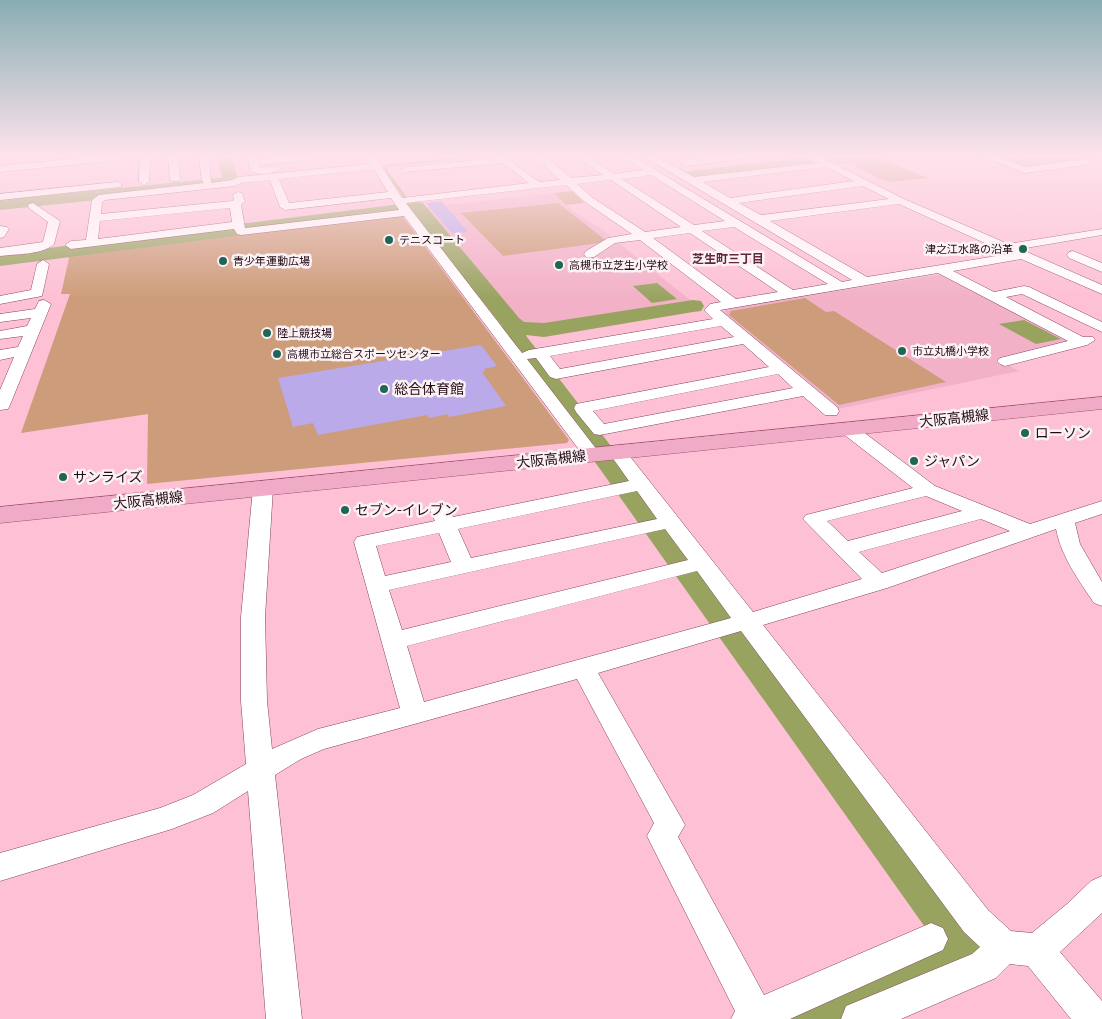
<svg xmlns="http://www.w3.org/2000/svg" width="1102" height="1019" font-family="Karla,'Noto Sans JP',sans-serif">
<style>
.built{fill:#f2b1c7}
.green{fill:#cd9c7a}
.water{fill:#98a360}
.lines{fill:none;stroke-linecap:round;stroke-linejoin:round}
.stream{stroke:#98a360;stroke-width:2.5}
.river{fill:#98a360;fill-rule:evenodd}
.building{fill:#bbaaea}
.minor-casing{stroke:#84445d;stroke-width:1}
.major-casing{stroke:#a24e70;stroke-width:1}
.minor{fill:#fff;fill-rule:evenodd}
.major{fill:#f0abc7;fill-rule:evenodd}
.poi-dot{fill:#216557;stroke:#faf2f4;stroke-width:2}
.labels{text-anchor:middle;stroke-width:5;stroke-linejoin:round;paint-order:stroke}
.far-poi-label{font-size:11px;fill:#240a15;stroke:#faf2f4;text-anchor:start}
.far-neighbourhood-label{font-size:12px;font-weight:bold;fill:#642741;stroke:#faf2f4}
.poi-label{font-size:14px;fill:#240a15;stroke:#faf2f4;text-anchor:start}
.street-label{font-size:14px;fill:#240a15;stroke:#faf2f4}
</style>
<rect width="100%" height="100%" fill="#fdc0d5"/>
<!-- built -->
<g class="built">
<path d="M 554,193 L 577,214 L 600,228 L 694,303 L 547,327 L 532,327 L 520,323 L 422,208 Z"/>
<path d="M 943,274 L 1074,341 L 1001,361 L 1019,371 L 837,409 L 722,314 L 727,309 Z"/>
</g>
<!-- green -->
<g class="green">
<path d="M 850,156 L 878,156 L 878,158 L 928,178 L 891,182 L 878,178 L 851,164 L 841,165 L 827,159 Z"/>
<path d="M 994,156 L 1069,156 L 1077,160 L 1027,167 Z"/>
<path d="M 572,191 L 584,203 L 566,205 L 554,193 Z"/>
<path d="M 558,203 L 608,242 L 503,256 L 461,213 Z"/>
<path d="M 401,214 L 569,440 L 567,443 L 147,484 L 148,414 L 21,433 L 70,294 L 61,294 L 69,258 L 66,253 Z"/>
<path d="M 805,298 L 826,312 L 834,311 L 946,382 L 839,405 L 729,315 L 731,311 Z"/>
</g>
<!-- water -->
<g class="water">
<path d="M 657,283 L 677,299 L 652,303 L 633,286 Z"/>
<path d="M 1024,320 L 1061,339 L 1036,344 L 999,324 Z"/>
</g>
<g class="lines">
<!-- stream -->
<g class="stream">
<path d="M 642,156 L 679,176"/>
<path d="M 413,208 L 386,171 L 386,166 L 477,156"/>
</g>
<!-- river -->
<g class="river">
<path d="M 217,156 L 231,156 L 238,179 L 235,182 L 223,187 L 0,210 L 0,200 L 220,178 L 222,177 Z"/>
<path d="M 821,156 L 851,156 L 849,159 L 827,162 L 822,161 L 820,158 Z"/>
<path d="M 813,157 L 818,158 L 820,161 L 818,164 L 690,181 L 685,179 L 682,176 L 685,173 L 690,171 Z"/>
<path d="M 417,202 L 423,203 L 519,318 L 524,322 L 544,323 L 693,300 L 701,301 L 704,306 L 701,311 L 693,312 L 544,337 L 526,335 L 527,337 L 731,602 L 988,929 L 996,947 L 988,965 L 867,1019 L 775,1019 L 783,999 L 932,937 L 600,469 L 507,343 L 503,338 L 502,326 L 413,213 L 0,266 L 0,254 Z"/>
</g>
</g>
<!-- building -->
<g class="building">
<path d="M 441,201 L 468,232 L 452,233 L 426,203 Z"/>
<path d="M 481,345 L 497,366 L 484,369 L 485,371 L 482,372 L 506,406 L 449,417 L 448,414 L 429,418 L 427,415 L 318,435 L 313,423 L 293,427 L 278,378 Z"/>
</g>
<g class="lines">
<!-- minor casing -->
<g class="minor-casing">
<g id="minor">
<path d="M 103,156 L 135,156 L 130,159 L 0,172 L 0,166 Z"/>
<path d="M 140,156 L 150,156 L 149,182 L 144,185 L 139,182 Z"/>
<path d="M 168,156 L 178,156 L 180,179 L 179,181 L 171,181 L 170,179 Z"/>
<path d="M 199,156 L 209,156 L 211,183 L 232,180 L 238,177 L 370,164 L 365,156 L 375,156 L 402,198 L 529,183 L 503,163 L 404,172 L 402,170 L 407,167 L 505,157 L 539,182 L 560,180 L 535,156 L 545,156 L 571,178 L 603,175 L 576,156 L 587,156 L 614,174 L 643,170 L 621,156 L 632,156 L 842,282 L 852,280 L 643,156 L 655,156 L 694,177 L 817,163 L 806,156 L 818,156 L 904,199 L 1008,244 L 1102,229 L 1102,235 L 1020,249 L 1102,285 L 1102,294 L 1021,259 L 953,271 L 994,292 L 1024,286 L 1029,287 L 1102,322 L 1102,332 L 1022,294 L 1006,297 L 1083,337 L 1093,337 L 1095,340 L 1087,345 L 1005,366 L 1000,364 L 997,361 L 1000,358 L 1068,341 L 938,273 L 720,310 L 837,407 L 839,411 L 837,415 L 825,415 L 803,396 L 600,435 L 594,434 L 576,412 L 574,408 L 576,404 L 769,367 L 743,344 L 556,379 L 550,377 L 536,358 L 527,359 L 601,455 L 598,459 L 592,461 L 586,459 L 404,216 L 241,235 L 237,234 L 234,229 L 71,249 L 65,245 L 71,241 L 86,240 L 92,200 L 99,195 L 204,183 L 202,181 ZM 826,167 L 854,181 L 730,198 L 703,182 ZM 374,169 L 388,192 L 289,203 L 279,179 ZM 651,175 L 725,221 L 694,225 L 622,179 ZM 270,180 L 280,207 L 285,210 L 391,198 L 399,210 L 245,228 L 241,205 L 245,201 L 242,193 L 238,192 L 233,195 L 234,200 L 232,201 L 101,214 L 102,202 L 105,200 L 235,186 L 241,183 ZM 611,180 L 681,227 L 645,232 L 593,198 L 577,184 ZM 566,185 L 585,202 L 632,234 L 608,238 L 586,251 L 584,254 L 586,257 L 594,257 L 615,243 L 640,240 L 721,302 L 710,304 L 704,310 L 713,319 L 529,350 L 522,353 L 406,203 ZM 863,186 L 889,199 L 761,215 L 739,203 ZM 899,204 L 1009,254 L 867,277 L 770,221 ZM 230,208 L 232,222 L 98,239 L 100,221 ZM 734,227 L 828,284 L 793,290 L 702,231 ZM 690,233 L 778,292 L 736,299 L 653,238 ZM 721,326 L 734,337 L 560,369 L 550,356 ZM 778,374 L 793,388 L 604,424 L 593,411 Z"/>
<path d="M 247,156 L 257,156 L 258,160 L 293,156 L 325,156 L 320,159 L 259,165 L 260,168 L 276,166 L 281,169 C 274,174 258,176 251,171 Z"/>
<path d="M 720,156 L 746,156 L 741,159 L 687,166 L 682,163 L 687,160 Z"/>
<path d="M 981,156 L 994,156 L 1026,167 L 1087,159 L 1092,162 L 1087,165 L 1025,173 Z"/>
<path d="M 117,182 L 121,183 L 121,187 L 0,200 L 0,194 Z"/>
<path d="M 33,203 L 60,221 L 54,244 C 43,255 15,254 0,256 L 0,248 L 43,242 L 48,222 L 29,208 L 28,206 L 29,204 Z"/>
<path d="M 0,226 L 7,227 L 9,229 L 4,237 L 0,238 Z"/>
<path d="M 1073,251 L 1102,263 L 1102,272 L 1069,258 L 1067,255 L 1069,252 Z"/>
<path d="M 43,260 L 49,264 L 42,296 L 0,304 L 0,296 L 31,290 L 37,264 Z"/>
<path d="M 44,300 L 51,304 L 10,405 L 8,409 L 0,410 L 0,390 L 14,357 L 0,360 L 0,350 L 18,347 L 23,336 L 0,339 L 0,331 L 27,326 L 31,318 L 0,322 L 0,314 L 35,309 L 39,301 Z"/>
<path d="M 848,424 L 854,425 L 935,486 L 1030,524 L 1102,501 L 1102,514 L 1075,523 L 1080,544 L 1102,582 L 1102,606 L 1094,603 C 1079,581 1061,556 1056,529 L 887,588 L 763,625 L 988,910 L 1011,931 L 1032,933 L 1067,904 L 1091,881 L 1102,876 L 1102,913 L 1060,952 L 1102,1001 L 1102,1019 L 1071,1019 L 1028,966 L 1010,964 L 996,978 L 901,1019 L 841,1019 L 846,1006 L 972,954 L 980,947 L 964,932 L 741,631 L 598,673 L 680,816 L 685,825 L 678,837 L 764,995 L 931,923 L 943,928 L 948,939 L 943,950 L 790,1019 L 731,1019 L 735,1011 L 647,836 L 654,823 L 577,679 L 324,749 L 301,759 L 275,775 L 302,1019 L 266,1019 L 248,791 L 213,813 L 172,829 L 0,881 L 0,853 L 160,808 L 193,795 L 246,764 L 241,701 L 241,617 L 253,488 L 256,484 L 263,482 L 270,484 L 273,488 L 265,617 L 267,701 L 272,749 L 318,729 L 400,708 L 354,542 L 357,537 L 435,521 L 430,510 L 433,506 L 440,504 L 447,506 L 453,517 L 629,481 L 609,453 L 612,449 L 618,448 L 624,449 L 753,612 L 862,579 L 803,519 L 806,515 L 913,488 L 842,433 L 839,429 L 842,425 ZM 637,491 L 657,519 L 471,558 L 458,529 ZM 926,496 L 962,511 L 848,541 L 827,521 ZM 981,519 L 1010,531 L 882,573 L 859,552 ZM 665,529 L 688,560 L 402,630 L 389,590 ZM 439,533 L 451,562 L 385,576 L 376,546 ZM 697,571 L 731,618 L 424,702 L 407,646 Z"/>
</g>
</g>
<!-- major casing -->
<g class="major-casing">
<path id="major" d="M 1102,397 L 1102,409 L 0,523 L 0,507 Z"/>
</g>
<!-- minor -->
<use href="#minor" class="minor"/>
<!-- major -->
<use href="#major" class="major"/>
</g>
<!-- sky -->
<linearGradient id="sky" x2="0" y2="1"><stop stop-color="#88adb2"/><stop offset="0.52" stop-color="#fee3ec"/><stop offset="1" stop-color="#fee3ec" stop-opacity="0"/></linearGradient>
<rect width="1102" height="299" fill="url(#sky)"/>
<!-- markers -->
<g class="poi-dot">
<circle cx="389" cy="240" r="5"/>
<circle cx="1023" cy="249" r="5"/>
<circle cx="223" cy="261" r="5"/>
<circle cx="559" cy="265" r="5"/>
<circle cx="267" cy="333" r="5"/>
<circle cx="902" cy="351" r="5"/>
<circle cx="277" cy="354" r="5"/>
<circle cx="384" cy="389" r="5"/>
<circle cx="1025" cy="433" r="5"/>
<circle cx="914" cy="461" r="5"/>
<circle cx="63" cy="477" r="5"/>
<circle cx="345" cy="510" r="5"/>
</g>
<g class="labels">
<!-- far-poi labels -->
<g class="far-poi-label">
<text x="399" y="244">テニスコート</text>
<text x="1013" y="253" text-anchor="end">津之江水路の沿革</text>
<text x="233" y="265">青少年運動広場</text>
<text x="569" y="269">高槻市立芝生小学校</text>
<text x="277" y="337">陸上競技場</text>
<text x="912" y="355">市立丸橋小学校</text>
<text x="287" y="358">高槻市立総合スポーツセンター</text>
</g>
<!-- far-neighbourhood labels -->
<g class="far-neighbourhood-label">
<text x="728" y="263">芝生町三丁目</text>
</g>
<!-- poi labels -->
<g class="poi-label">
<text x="394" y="394">総合体育館</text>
<text x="1035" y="438">ローソン</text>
<text x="924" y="466">ジャパン</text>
<text x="73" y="482">サンライズ</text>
<text x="355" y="515">セブン-イレブン</text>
</g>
<!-- street labels -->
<g class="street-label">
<text transform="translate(954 418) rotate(-6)" y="5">大阪高槻線</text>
<text transform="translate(551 459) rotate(-6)" y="5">大阪高槻線</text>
<text transform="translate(148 500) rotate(-6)" y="5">大阪高槻線</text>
</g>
</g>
</svg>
